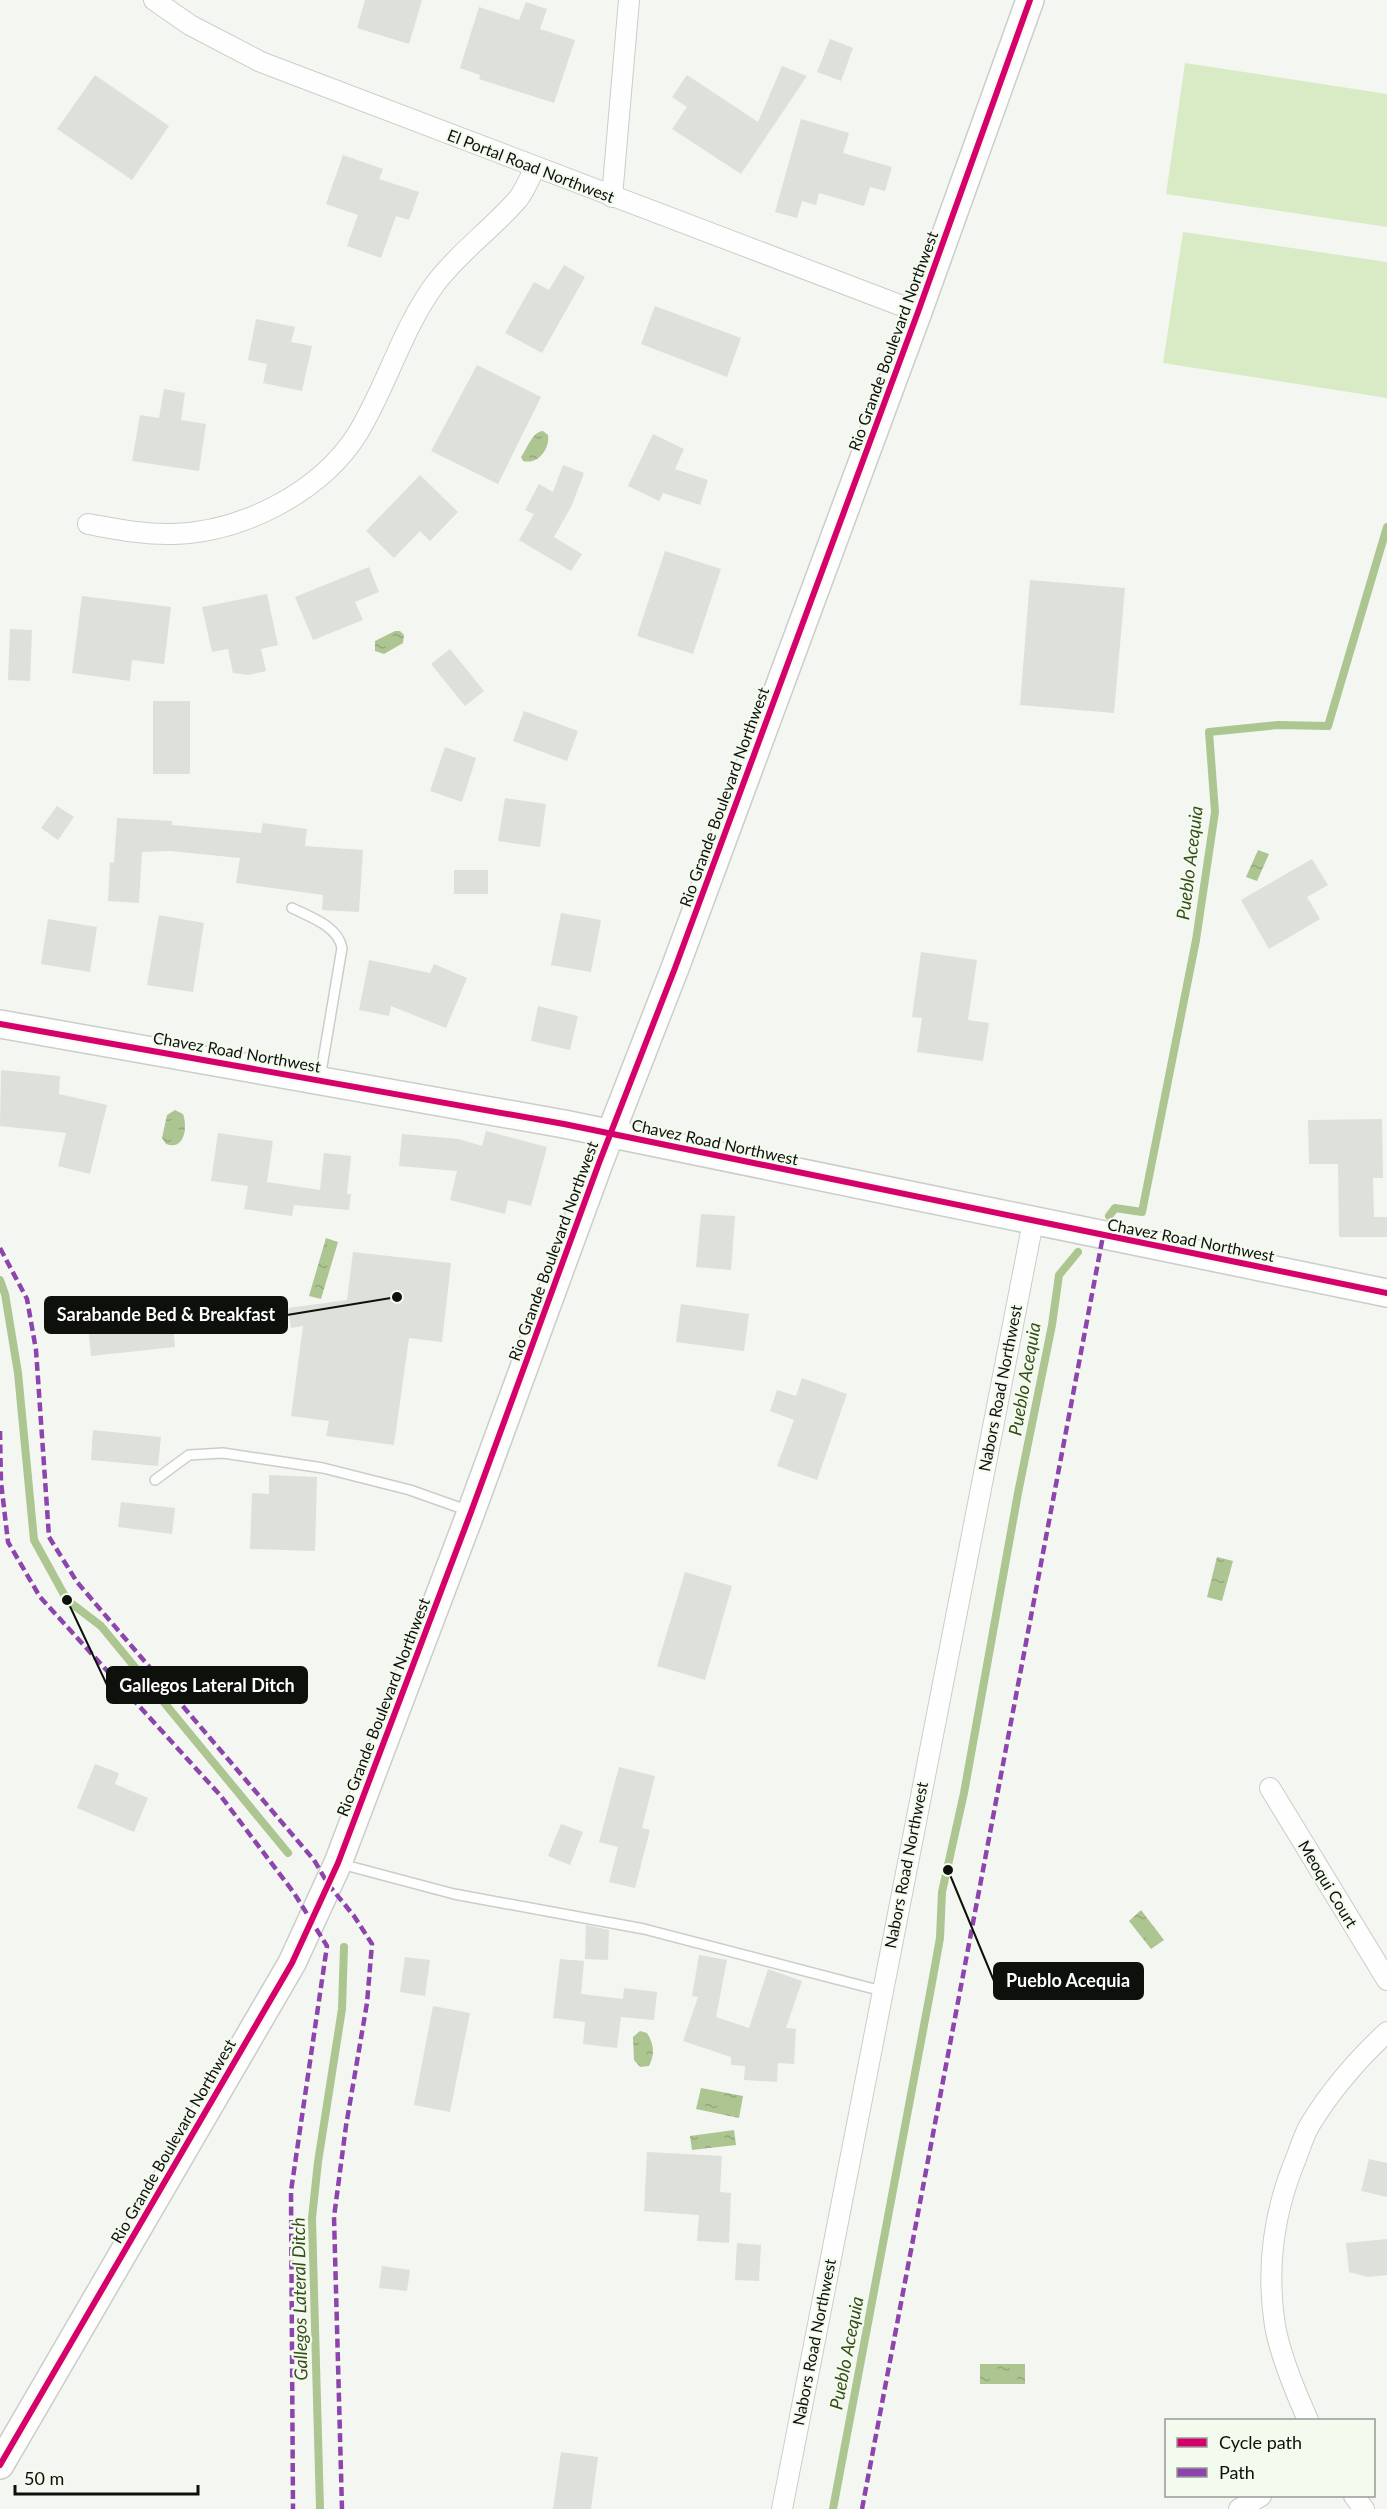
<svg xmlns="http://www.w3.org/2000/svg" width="1387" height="2509" font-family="Lato,sans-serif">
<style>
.green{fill:#d8ebc5}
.water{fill:url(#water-ripples)}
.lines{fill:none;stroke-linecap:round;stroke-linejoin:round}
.stream{stroke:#acc591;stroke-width:8}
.building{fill:#dde0db}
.lane-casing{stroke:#cbcdc9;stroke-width:12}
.street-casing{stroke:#cbcdc9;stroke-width:22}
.secondary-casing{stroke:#cbcdc9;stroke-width:30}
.lane{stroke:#fdfefd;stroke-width:9}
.street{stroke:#fdfefd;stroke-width:20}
.secondary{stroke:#fdfefd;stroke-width:27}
.quiet{stroke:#8e44ad;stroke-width:4.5;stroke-dasharray:9 4.5;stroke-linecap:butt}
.cycleway-casing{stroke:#f3faee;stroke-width:10}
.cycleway{stroke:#d6006c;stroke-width:6}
.labels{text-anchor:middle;stroke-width:4.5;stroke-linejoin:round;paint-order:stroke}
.street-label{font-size:16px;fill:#0e100c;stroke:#f3faee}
.water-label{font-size:18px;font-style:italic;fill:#364d1a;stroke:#f3faee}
.leader{fill:none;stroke:#0e100c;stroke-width:2}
.callout-dot{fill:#0e100c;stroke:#f3faee;stroke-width:2}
.callout{fill:#0e100c;stroke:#0e100c;stroke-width:2}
.callout-label{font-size:18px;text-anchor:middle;font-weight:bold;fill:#fff}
</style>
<defs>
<pattern id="water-ripples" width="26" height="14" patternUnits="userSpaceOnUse" patternTransform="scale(1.5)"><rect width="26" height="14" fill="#acc591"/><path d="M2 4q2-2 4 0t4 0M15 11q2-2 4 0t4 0" fill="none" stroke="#93a87c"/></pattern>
</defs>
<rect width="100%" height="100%" fill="#f4f7f1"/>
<!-- green -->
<g class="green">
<path d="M 1185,63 L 1387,94 L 1387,227 L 1166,194 Z"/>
<path d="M 1183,232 L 1387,262 L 1387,398 L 1163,363 Z"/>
</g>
<!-- water -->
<g class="water">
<path d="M 543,431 L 548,435 C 550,449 538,465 523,461 L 521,457 C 527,449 532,432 543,431 Z"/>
<path d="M 395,631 L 400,631 L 404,635 L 403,643 L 384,654 L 375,651 L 375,641 Z"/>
<path d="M 1258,850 L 1269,854 L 1257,881 L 1246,877 Z"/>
<path d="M 175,1110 L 183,1114 C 188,1128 184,1151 166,1144 L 162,1138 L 167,1115 Z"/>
<path d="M 326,1238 L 338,1242 L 321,1299 L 309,1296 Z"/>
<path d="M 1217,1557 L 1233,1561 L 1222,1601 L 1207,1597 Z"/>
<path d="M 1141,1910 L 1164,1940 L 1151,1949 L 1129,1921 Z"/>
<path d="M 640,2031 L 647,2033 C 654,2044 655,2054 649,2066 L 640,2067 L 634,2060 L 633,2037 Z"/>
<path d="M 701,2088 L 743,2096 L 739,2118 L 696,2109 Z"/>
<path d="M 734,2130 L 736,2145 L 692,2150 L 690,2136 Z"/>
<rect x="980" y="2364" width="45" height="20"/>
</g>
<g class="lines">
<!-- stream -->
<g class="stream">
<path d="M 1109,1216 L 1115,1208 L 1142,1212 L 1196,940 L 1215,812 L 1209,732 L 1278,725 L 1328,726 L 1387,527"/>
<path d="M 0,1280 L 5,1294 L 18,1373 L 34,1540 L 67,1600 L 101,1626 L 288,1853"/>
<path d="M 320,2509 L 312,2218 L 318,2162 L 342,2009 L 344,1947"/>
<path d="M 833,2509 L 931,1988 L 940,1938 L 942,1892 L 964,1793 L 1018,1493 L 1052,1325 L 1059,1275 L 1078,1252"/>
</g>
</g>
<!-- building -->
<g class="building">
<path d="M 365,0 L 422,0 L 409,44 L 357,28 Z"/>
<path d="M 526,2 L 547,9 L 540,29 L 575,40 L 554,103 L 479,79 L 480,75 L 460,68 L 479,7 L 519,20 Z"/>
<path d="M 830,39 L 853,48 L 841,81 L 817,72 Z"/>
<path d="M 782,66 L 807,76 L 741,174 L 672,129 L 687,107 L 672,97 L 687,75 L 758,122 Z"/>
<path d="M 95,75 L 169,126 L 132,180 L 57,129 Z"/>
<path d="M 801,119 L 849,133 L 843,153 L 892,167 L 885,191 L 870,187 L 864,206 L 819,193 L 816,205 L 802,201 L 797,218 L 775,212 Z"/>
<path d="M 343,155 L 383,169 L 379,179 L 419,192 L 409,220 L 396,216 L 381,258 L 347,246 L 358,215 L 326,204 Z"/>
<path d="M 564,265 L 585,277 L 542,353 L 505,333 L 534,282 L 549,290 Z"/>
<path d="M 655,306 L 741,338 L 727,377 L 641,344 Z"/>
<path d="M 256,319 L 295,327 L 291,342 L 312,346 L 302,391 L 263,383 L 267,364 L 248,360 Z"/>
<path d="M 477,365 L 541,397 L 498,484 L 431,451 Z"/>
<path d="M 164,389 L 185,393 L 181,420 L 206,424 L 199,471 L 132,461 L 140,415 L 159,418 Z"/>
<path d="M 653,434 L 684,449 L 675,469 L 708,480 L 700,505 L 663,493 L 659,501 L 628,486 Z"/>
<path d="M 563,465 L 584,473 L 572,505 L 554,537 L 582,554 L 571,571 L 519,540 L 534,514 L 525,510 L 539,484 L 553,492 Z"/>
<path d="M 420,475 L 458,512 L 430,541 L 420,531 L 394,558 L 366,531 Z"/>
<path d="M 665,551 L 721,569 L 693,654 L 637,636 Z"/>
<path d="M 369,567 L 379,592 L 355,602 L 363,620 L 313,640 L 295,597 Z"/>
<path d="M 1030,580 L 1125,588 L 1114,713 L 1020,705 Z"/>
<path d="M 267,594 L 278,645 L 261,649 L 266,671 L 248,675 L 233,673 L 228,649 L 212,652 L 202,607 Z"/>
<path d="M 82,596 L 171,607 L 164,664 L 132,660 L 130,681 L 72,673 Z"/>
<path d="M 10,629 L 32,630 L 30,681 L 8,680 Z"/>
<path d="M 450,649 L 484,691 L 465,706 L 431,664 Z"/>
<rect x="153" y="701" width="37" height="73"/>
<path d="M 524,711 L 578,731 L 567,761 L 513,741 Z"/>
<path d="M 445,747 L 476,758 L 462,802 L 430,791 Z"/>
<path d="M 505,798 L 546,804 L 540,847 L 498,841 Z"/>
<path d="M 57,806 L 74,817 L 58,840 L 41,828 Z"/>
<path d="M 117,818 L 172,821 L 172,825 L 261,833 L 263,823 L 307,829 L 305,846 L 363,850 L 359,912 L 322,910 L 323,895 L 236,883 L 240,858 L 170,851 L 142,852 L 139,903 L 108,901 L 110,862 L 114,863 Z"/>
<path d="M 1312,859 L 1328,885 L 1307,897 L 1320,919 L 1269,949 L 1241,900 Z"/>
<rect x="454" y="870" width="34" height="24"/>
<path d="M 561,913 L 601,920 L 591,972 L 551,965 Z"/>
<path d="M 159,915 L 204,923 L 193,992 L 147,985 Z"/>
<path d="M 48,919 L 97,927 L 90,972 L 41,964 Z"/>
<path d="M 921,952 L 977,960 L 968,1020 L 989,1023 L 983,1061 L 917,1052 L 922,1018 L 912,1017 Z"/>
<path d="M 369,960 L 430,973 L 434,964 L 467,978 L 446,1028 L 391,1006 L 389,1016 L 359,1010 Z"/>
<path d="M 538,1006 L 578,1016 L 570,1050 L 531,1041 Z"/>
<path d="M 1,1070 L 60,1076 L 59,1094 L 107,1105 L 90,1174 L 58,1166 L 66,1133 L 0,1126 Z"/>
<path d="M 1382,1119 L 1383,1178 L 1373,1178 L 1374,1217 L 1387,1217 L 1387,1237 L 1339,1237 L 1338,1164 L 1309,1164 L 1308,1120 Z"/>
<path d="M 486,1131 L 547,1147 L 531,1206 L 508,1200 L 505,1214 L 450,1200 L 457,1171 L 399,1166 L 402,1134 L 459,1139 L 482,1146 Z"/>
<path d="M 218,1133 L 273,1141 L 267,1182 L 320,1190 L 324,1153 L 351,1156 L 347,1194 L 351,1194 L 349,1210 L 294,1205 L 292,1216 L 244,1209 L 248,1186 L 211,1181 Z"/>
<path d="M 701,1214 L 735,1216 L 731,1270 L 696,1267 Z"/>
<path d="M 353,1252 L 451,1263 L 442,1342 L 409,1338 L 394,1445 L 326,1436 L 329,1421 L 291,1416 L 303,1326 L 291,1328 L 288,1308 L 347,1300 Z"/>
<path d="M 681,1304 L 749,1314 L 744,1351 L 676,1342 Z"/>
<path d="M 172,1315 L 175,1347 L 91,1356 L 88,1324 Z"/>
<path d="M 802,1378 L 847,1394 L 817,1480 L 777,1466 L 794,1420 L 770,1411 L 777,1390 L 796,1396 Z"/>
<path d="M 93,1430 L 161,1437 L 158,1466 L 91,1460 Z"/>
<path d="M 269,1475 L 317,1477 L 315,1551 L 250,1549 L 252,1493 L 269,1494 Z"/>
<path d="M 121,1502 L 175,1508 L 172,1534 L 118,1527 Z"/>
<path d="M 685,1572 L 732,1586 L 705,1680 L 657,1666 Z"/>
<path d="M 95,1764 L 119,1773 L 115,1784 L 148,1798 L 134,1832 L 77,1808 Z"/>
<path d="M 619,1767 L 655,1776 L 642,1828 L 650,1830 L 635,1888 L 609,1882 L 618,1847 L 599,1842 Z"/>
<path d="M 561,1824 L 583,1832 L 570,1865 L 548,1856 Z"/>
<path d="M 586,1925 L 609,1930 L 608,1960 L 585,1959 Z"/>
<path d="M 699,1955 L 727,1960 L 716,2017 L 749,2028 L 768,1969 L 802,1981 L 786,2028 L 796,2029 L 794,2064 L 778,2063 L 777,2082 L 744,2080 L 745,2066 L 731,2065 L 731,2057 L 683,2041 L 698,1997 L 692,1996 Z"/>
<path d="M 405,1957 L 430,1960 L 425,1996 L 400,1992 Z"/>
<path d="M 560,1959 L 584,1961 L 581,1994 L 623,1999 L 624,1988 L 657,1992 L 654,2020 L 621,2017 L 617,2048 L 583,2044 L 585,2022 L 553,2018 Z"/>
<path d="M 433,2006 L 470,2013 L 450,2112 L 414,2105 Z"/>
<path d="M 647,2152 L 722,2156 L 720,2192 L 731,2193 L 729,2243 L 697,2241 L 699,2215 L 644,2211 Z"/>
<path d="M 1369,2159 L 1387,2163 L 1387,2197 L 1361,2191 Z"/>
<path d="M 1387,2239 L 1387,2275 L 1368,2277 L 1349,2272 L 1346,2243 Z"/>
<path d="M 737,2243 L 761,2245 L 759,2281 L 735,2280 Z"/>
<path d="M 382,2266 L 410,2270 L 407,2291 L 379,2288 Z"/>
<path d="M 561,2452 L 598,2457 L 591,2509 L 553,2509 Z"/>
</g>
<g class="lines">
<!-- lane casing -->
<g class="lane-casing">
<g id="lane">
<path d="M 292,908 C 310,917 338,926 342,948 L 320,1078"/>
<path d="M 155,1480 L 189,1455 L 223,1453 L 323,1468 L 410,1490 L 469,1511"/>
<path d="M 341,1864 L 454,1894 L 644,1929 L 882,1991"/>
</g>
</g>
<!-- street casing -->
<g class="street-casing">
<g id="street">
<path d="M 154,0 L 190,25 L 261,62 L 918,312"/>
<path d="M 612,197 L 629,0"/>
<path d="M 88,524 C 116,529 144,535 173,534 C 243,532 321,492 358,433 C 387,385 402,329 435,284 C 459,252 492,229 518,199 C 525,190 530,178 535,167"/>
<path d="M 1270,1788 L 1387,1980"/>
<path d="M 1308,2420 C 1295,2391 1281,2358 1275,2326 C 1266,2268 1274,2210 1297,2156 C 1301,2145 1305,2132 1311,2123 C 1332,2089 1358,2059 1387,2032"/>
<path d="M 1354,2496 L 1364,2509"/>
<path d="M 782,2509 L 1033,1222"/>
<path d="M 1239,2509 L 1261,2496"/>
</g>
</g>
<!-- secondary casing -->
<g class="secondary-casing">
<g id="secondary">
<path d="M 0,1024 L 564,1124 L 1387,1293"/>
<path d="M 0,2465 L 292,1963 L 338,1863 L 471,1512 L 599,1163 L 675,968 L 918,312 L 1030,0"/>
</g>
</g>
<!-- lane -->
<use href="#lane" class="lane"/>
<!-- street -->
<use href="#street" class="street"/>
<!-- secondary -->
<use href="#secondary" class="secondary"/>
<!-- quiet -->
<g class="quiet">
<path d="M 0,1248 L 27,1299 L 36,1350 L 49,1537 L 77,1582 L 314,1860 L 328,1884 L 354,1916 L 372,1944 L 367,2003 L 346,2126 L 334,2217 L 342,2509"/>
<path d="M 0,1431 L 1,1482 L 8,1542 L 40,1597 L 220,1795 L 294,1893 L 327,1946 L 291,2191 L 293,2509"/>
<path d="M 862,2509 L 1103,1236"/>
</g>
<!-- cycleway casing -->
<g class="cycleway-casing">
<g id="cycleway">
<path d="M 0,1024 L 564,1124 L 1387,1293"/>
<path d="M 0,2465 L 292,1963 L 338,1863 L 471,1512 L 599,1163 L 675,968 L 918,312 L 1030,0"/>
</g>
</g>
<!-- cycleway -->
<use href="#cycleway" class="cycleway"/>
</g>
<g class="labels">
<!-- street labels -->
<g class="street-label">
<text transform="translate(531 166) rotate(21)" y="6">El Portal Road Northwest</text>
<text transform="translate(893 341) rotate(-70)" y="6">Rio Grande Boulevard Northwest</text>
<text transform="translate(724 797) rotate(-70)" y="6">Rio Grande Boulevard Northwest</text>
<text transform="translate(237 1052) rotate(10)" y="6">Chavez Road Northwest</text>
<text transform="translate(715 1142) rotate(12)" y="6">Chavez Road Northwest</text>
<text transform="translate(1191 1240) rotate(11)" y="6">Chavez Road Northwest</text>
<text transform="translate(553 1251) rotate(-70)" y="6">Rio Grande Boulevard Northwest</text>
<text transform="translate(1000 1388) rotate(-79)" y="6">Nabors Road Northwest</text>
<text transform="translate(383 1707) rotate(-69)" y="6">Rio Grande Boulevard Northwest</text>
<text transform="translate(906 1865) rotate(-79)" y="6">Nabors Road Northwest</text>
<text transform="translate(1328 1884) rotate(59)" y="6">Meoqui Court</text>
<text transform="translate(173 2141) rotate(-60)" y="6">Rio Grande Boulevard Northwest</text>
<text transform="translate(814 2342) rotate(-79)" y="6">Nabors Road Northwest</text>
</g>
<!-- water labels -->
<g class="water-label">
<text transform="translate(1190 863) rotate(-83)" y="6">Pueblo Acequia</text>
<text transform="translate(1025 1379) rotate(-80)" y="6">Pueblo Acequia</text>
<text transform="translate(300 2299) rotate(-91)" y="6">Gallegos Lateral Ditch</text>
<text transform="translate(847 2353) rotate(-79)" y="6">Pueblo Acequia</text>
</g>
</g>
<!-- callouts -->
<path class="leader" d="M397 1297L287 1315M67 1600L107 1685M948 1870L994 1981"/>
<g class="callout-dot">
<circle cx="397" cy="1297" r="6"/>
<circle cx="67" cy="1600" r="6"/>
<circle cx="948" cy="1870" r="6"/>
</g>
<g class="callout">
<rect x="45" y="1297" width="242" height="36" rx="6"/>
<rect x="107" y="1667" width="200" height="36" rx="6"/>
<rect x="994" y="1963" width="149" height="36" rx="6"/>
</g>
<g class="callout-label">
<text x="166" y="1321">Sarabande Bed &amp; Breakfast</text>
<text x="207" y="1692">Gallegos Lateral Ditch</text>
<text x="1068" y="1987">Pueblo Acequia</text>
</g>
<!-- legend -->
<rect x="1165" y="2419" width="210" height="78" fill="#f3faee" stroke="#979c94" stroke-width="1.5"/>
<rect x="1177" y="2438" width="30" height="9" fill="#d6006c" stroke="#979c94" stroke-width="1.5"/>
<text x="1219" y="2449" font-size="18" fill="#0e100c">Cycle path</text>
<rect x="1177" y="2468" width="30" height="9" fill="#8e44ad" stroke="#979c94" stroke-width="1.5"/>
<text x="1219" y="2479" font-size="18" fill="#0e100c">Path</text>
<!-- scale -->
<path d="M15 2485v9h183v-9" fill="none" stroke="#0e100c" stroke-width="3"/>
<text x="24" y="2485" font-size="18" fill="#0e100c" stroke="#f3faee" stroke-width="4.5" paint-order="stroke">50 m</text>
</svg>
